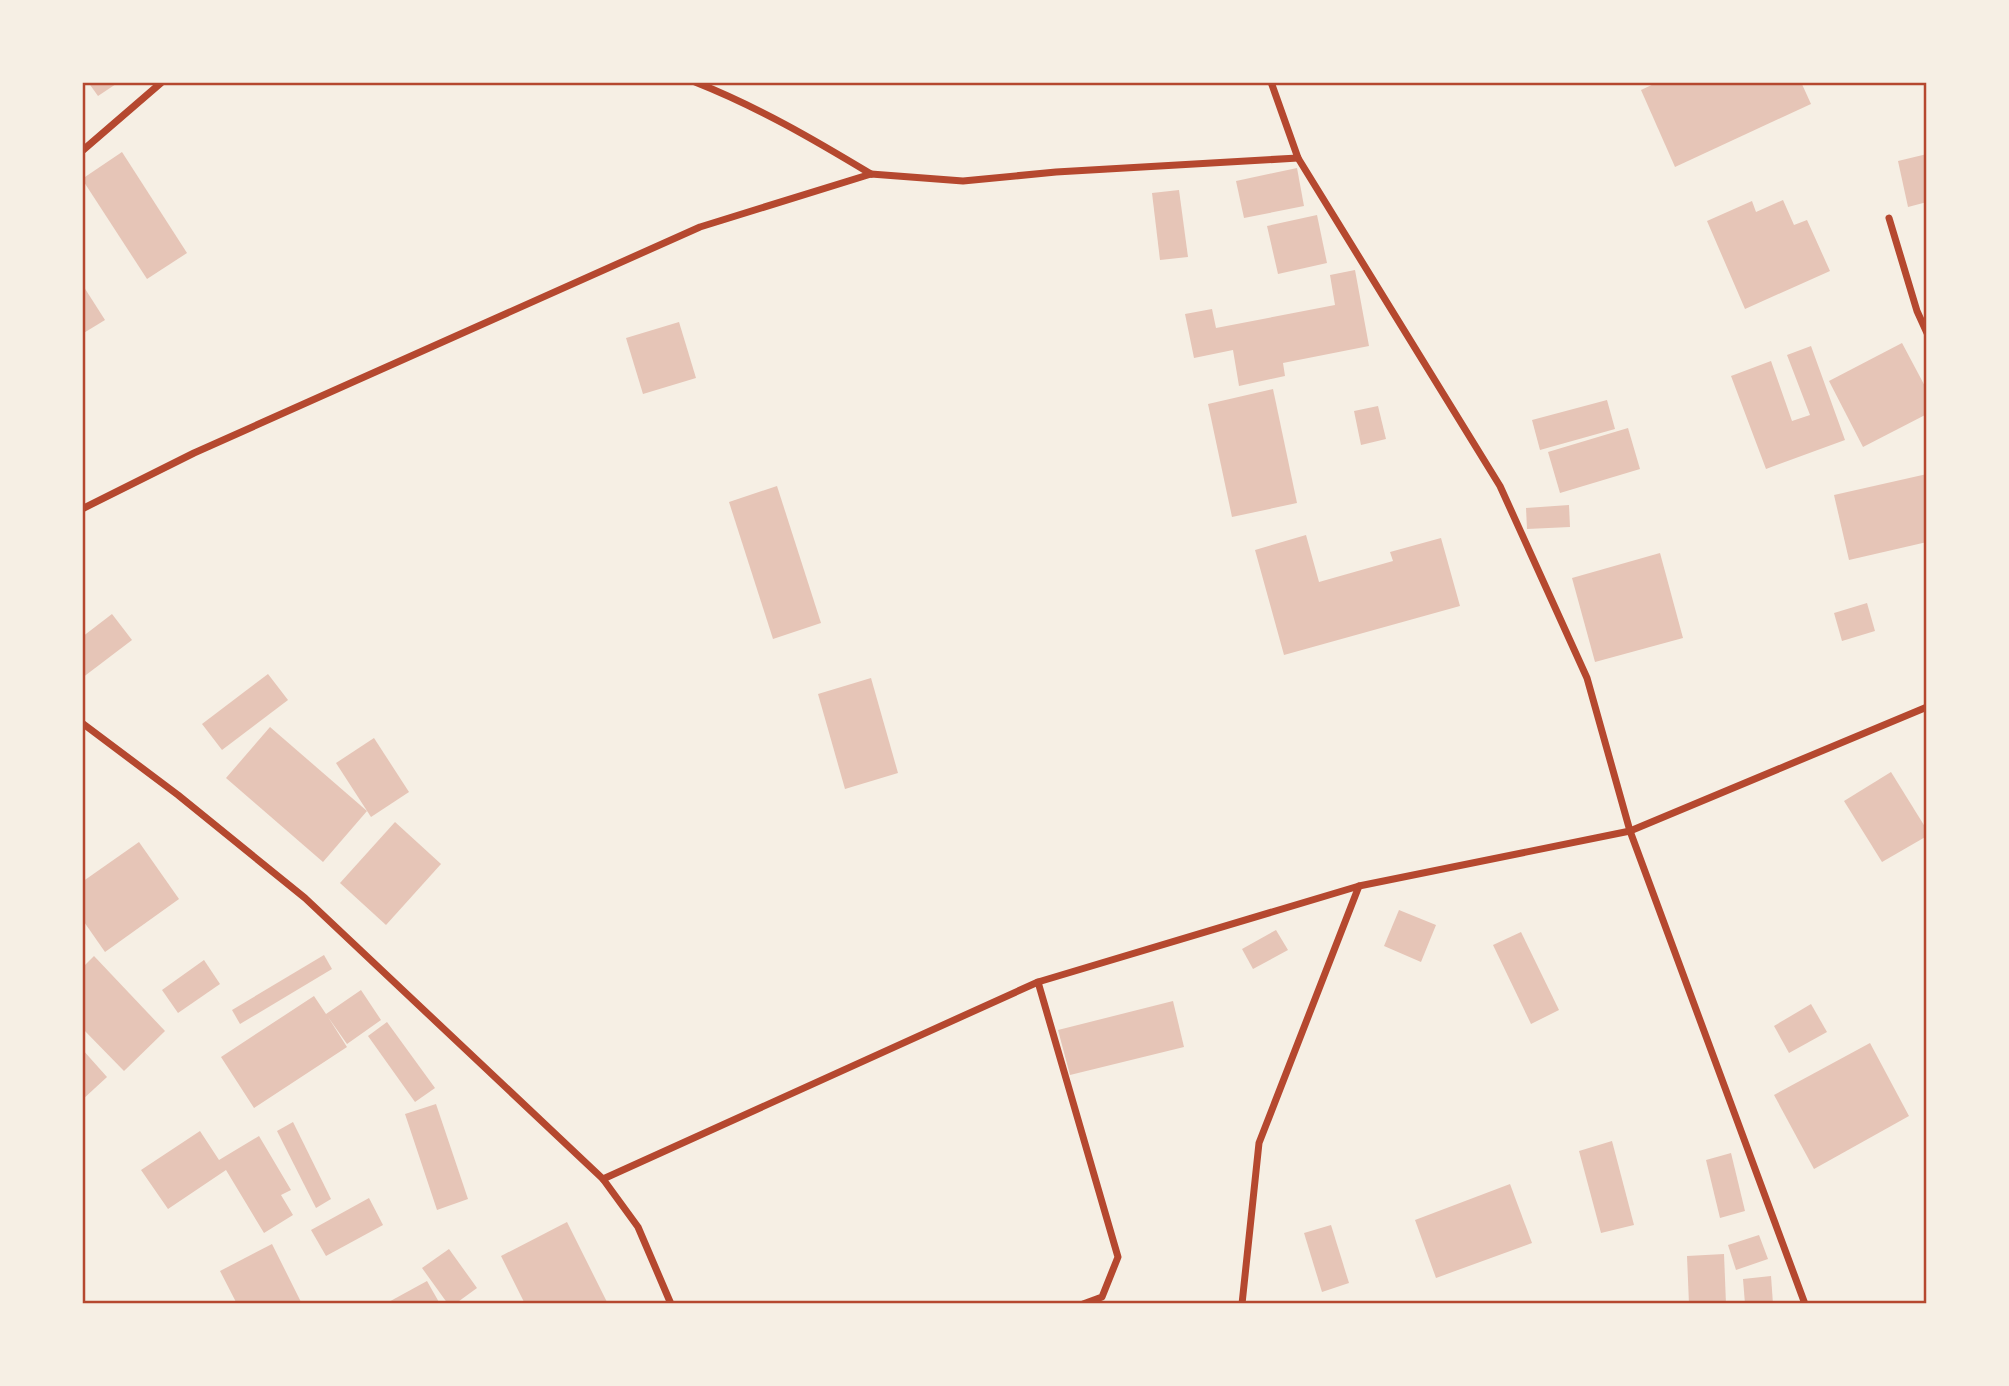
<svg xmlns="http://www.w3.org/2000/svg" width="2009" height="1386" font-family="Helvetica,sans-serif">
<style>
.building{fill:#e6c5b7}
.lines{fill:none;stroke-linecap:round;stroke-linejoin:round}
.minor{stroke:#b5482f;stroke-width:7}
.neatline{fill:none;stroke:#b5482f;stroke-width:2.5}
</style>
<rect width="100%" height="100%" fill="#f6efe4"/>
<!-- building -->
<g class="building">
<path d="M 88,82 L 119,82 L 98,96 Z"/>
<path d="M 1658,82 L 1801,82 L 1811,104 L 1675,167 L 1641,90 Z"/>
<path d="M 122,152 L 187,253 L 147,279 L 82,179 Z"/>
<path d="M 1927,154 L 1927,202 L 1908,207 L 1898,161 Z"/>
<path d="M 1297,168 L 1304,206 L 1244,218 L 1236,181 Z"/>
<path d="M 1179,190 L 1188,257 L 1160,260 L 1152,193 Z"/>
<path d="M 1783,200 L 1794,225 L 1807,220 L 1830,271 L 1745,309 L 1707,221 L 1752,201 L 1756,212 Z"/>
<path d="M 1317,215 L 1327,263 L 1278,274 L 1267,226 Z"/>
<path d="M 1355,270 L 1369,346 L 1283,363 L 1285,376 L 1239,386 L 1233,350 L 1194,358 L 1185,314 L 1212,309 L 1216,328 L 1335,305 L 1330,275 Z"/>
<path d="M 82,284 L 105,320 L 82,334 Z"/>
<path d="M 679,322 L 696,378 L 643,394 L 626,338 Z"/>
<path d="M 1902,343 L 1927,390 L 1927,414 L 1863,447 L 1829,381 Z"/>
<path d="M 1811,346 L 1845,440 L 1766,469 L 1731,376 L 1771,361 L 1792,421 L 1810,415 L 1787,355 Z"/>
<path d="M 1273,389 L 1297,503 L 1232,517 L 1208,404 Z"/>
<path d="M 1607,400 L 1615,429 L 1540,450 L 1532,420 Z"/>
<path d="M 1378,406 L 1386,439 L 1361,445 L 1354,411 Z"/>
<path d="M 1628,428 L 1640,469 L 1560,493 L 1548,452 Z"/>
<path d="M 1927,474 L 1927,542 L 1849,560 L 1834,495 Z"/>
<path d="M 777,486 L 821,623 L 773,639 L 729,502 Z"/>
<path d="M 1569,505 L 1570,527 L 1527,529 L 1526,508 Z"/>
<path d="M 1306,535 L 1319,582 L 1393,561 L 1390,552 L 1441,538 L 1460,606 L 1284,655 L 1255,550 Z"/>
<path d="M 1660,553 L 1683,638 L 1595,662 L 1572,578 Z"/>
<path d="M 1867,603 L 1875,631 L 1842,641 L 1834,613 Z"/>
<path d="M 112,614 L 132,640 L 82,678 L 82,637 Z"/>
<path d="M 268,674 L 288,700 L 222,750 L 202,724 Z"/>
<path d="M 871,678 L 898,773 L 845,789 L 818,694 Z"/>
<path d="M 270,727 L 367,811 L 323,862 L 226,778 Z"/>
<path d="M 374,738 L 409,792 L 371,817 L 336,763 Z"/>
<path d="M 1891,772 L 1927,830 L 1927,836 L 1882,862 L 1844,801 Z"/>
<path d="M 395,822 L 441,864 L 386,925 L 340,883 Z"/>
<path d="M 139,842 L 179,899 L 105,952 L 82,919 L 82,882 Z"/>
<path d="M 1399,910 L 1436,925 L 1421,962 L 1384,946 Z"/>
<path d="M 1276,930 L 1288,950 L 1253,969 L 1242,949 Z"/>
<path d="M 1521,932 L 1559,1010 L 1531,1024 L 1493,945 Z"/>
<path d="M 324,955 L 332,969 L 240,1024 L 232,1010 Z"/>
<path d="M 94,956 L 165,1031 L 124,1071 L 82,1028 L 82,968 Z"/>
<path d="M 204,960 L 220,984 L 178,1013 L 162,990 Z"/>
<path d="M 361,990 L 381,1020 L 347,1044 L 328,1017 L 347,1047 L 254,1108 L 221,1057 L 314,996 L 326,1014 Z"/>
<path d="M 1173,1001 L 1184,1047 L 1070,1075 L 1058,1030 Z"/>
<path d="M 1811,1004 L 1827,1032 L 1789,1053 L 1774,1026 Z"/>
<path d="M 387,1022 L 435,1088 L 415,1102 L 368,1036 Z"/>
<path d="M 1870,1043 L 1909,1116 L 1814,1169 L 1774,1095 Z"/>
<path d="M 82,1049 L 107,1077 L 82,1100 Z"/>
<path d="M 436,1104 L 468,1199 L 437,1210 L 405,1114 Z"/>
<path d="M 293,1122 L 331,1199 L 316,1208 L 277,1131 Z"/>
<path d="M 200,1131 L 219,1160 L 259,1136 L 291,1190 L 281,1195 L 293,1215 L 264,1233 L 226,1170 L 168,1209 L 141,1170 Z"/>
<path d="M 1612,1141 L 1634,1225 L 1601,1233 L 1579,1151 Z"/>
<path d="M 1731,1153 L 1745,1211 L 1720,1218 L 1706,1160 Z"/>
<path d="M 1510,1184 L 1532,1243 L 1436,1278 L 1415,1220 Z"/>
<path d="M 369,1198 L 383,1225 L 326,1256 L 311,1230 Z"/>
<path d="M 567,1222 L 608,1304 L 525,1304 L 501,1256 Z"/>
<path d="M 1331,1225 L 1349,1283 L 1322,1292 L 1304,1233 Z"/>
<path d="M 1759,1235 L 1768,1259 L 1736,1270 L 1728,1245 Z"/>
<path d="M 272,1244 L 302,1304 L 237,1304 L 220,1271 Z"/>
<path d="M 449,1249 L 477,1288 L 455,1304 L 448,1304 L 422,1268 Z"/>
<path d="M 1724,1254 L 1726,1304 L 1689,1304 L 1687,1256 Z"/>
<path d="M 1771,1276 L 1773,1304 L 1745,1304 L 1743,1279 Z"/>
<path d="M 427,1281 L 440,1304 L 385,1304 Z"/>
</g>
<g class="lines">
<!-- minor -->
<g class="minor">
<path d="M 695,82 C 758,107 813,139 871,174"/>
<path d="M 1271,82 L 1298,158 L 1500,486 L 1587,678 L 1630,831 L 1805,1304"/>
<path d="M 82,151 L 162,82"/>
<path d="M 1889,218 L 1917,311 L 1927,333"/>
<path d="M 82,509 L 194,453 L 700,227 L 871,174 L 963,181 L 1056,172 L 1298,158"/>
<path d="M 82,723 L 178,795 L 305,898 L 603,1179 L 638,1227 L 671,1304"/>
<path d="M 1038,982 L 1118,1257 L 1102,1297 L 1083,1304"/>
<path d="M 603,1179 L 1038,982 L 1359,886 L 1630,831 L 1927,707"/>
<path d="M 1242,1304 L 1259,1143 L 1359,886"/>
</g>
</g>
<!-- border -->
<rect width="2009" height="1386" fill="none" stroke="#f6efe4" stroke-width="168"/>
<rect x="84" y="84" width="1841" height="1218" class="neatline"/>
</svg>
